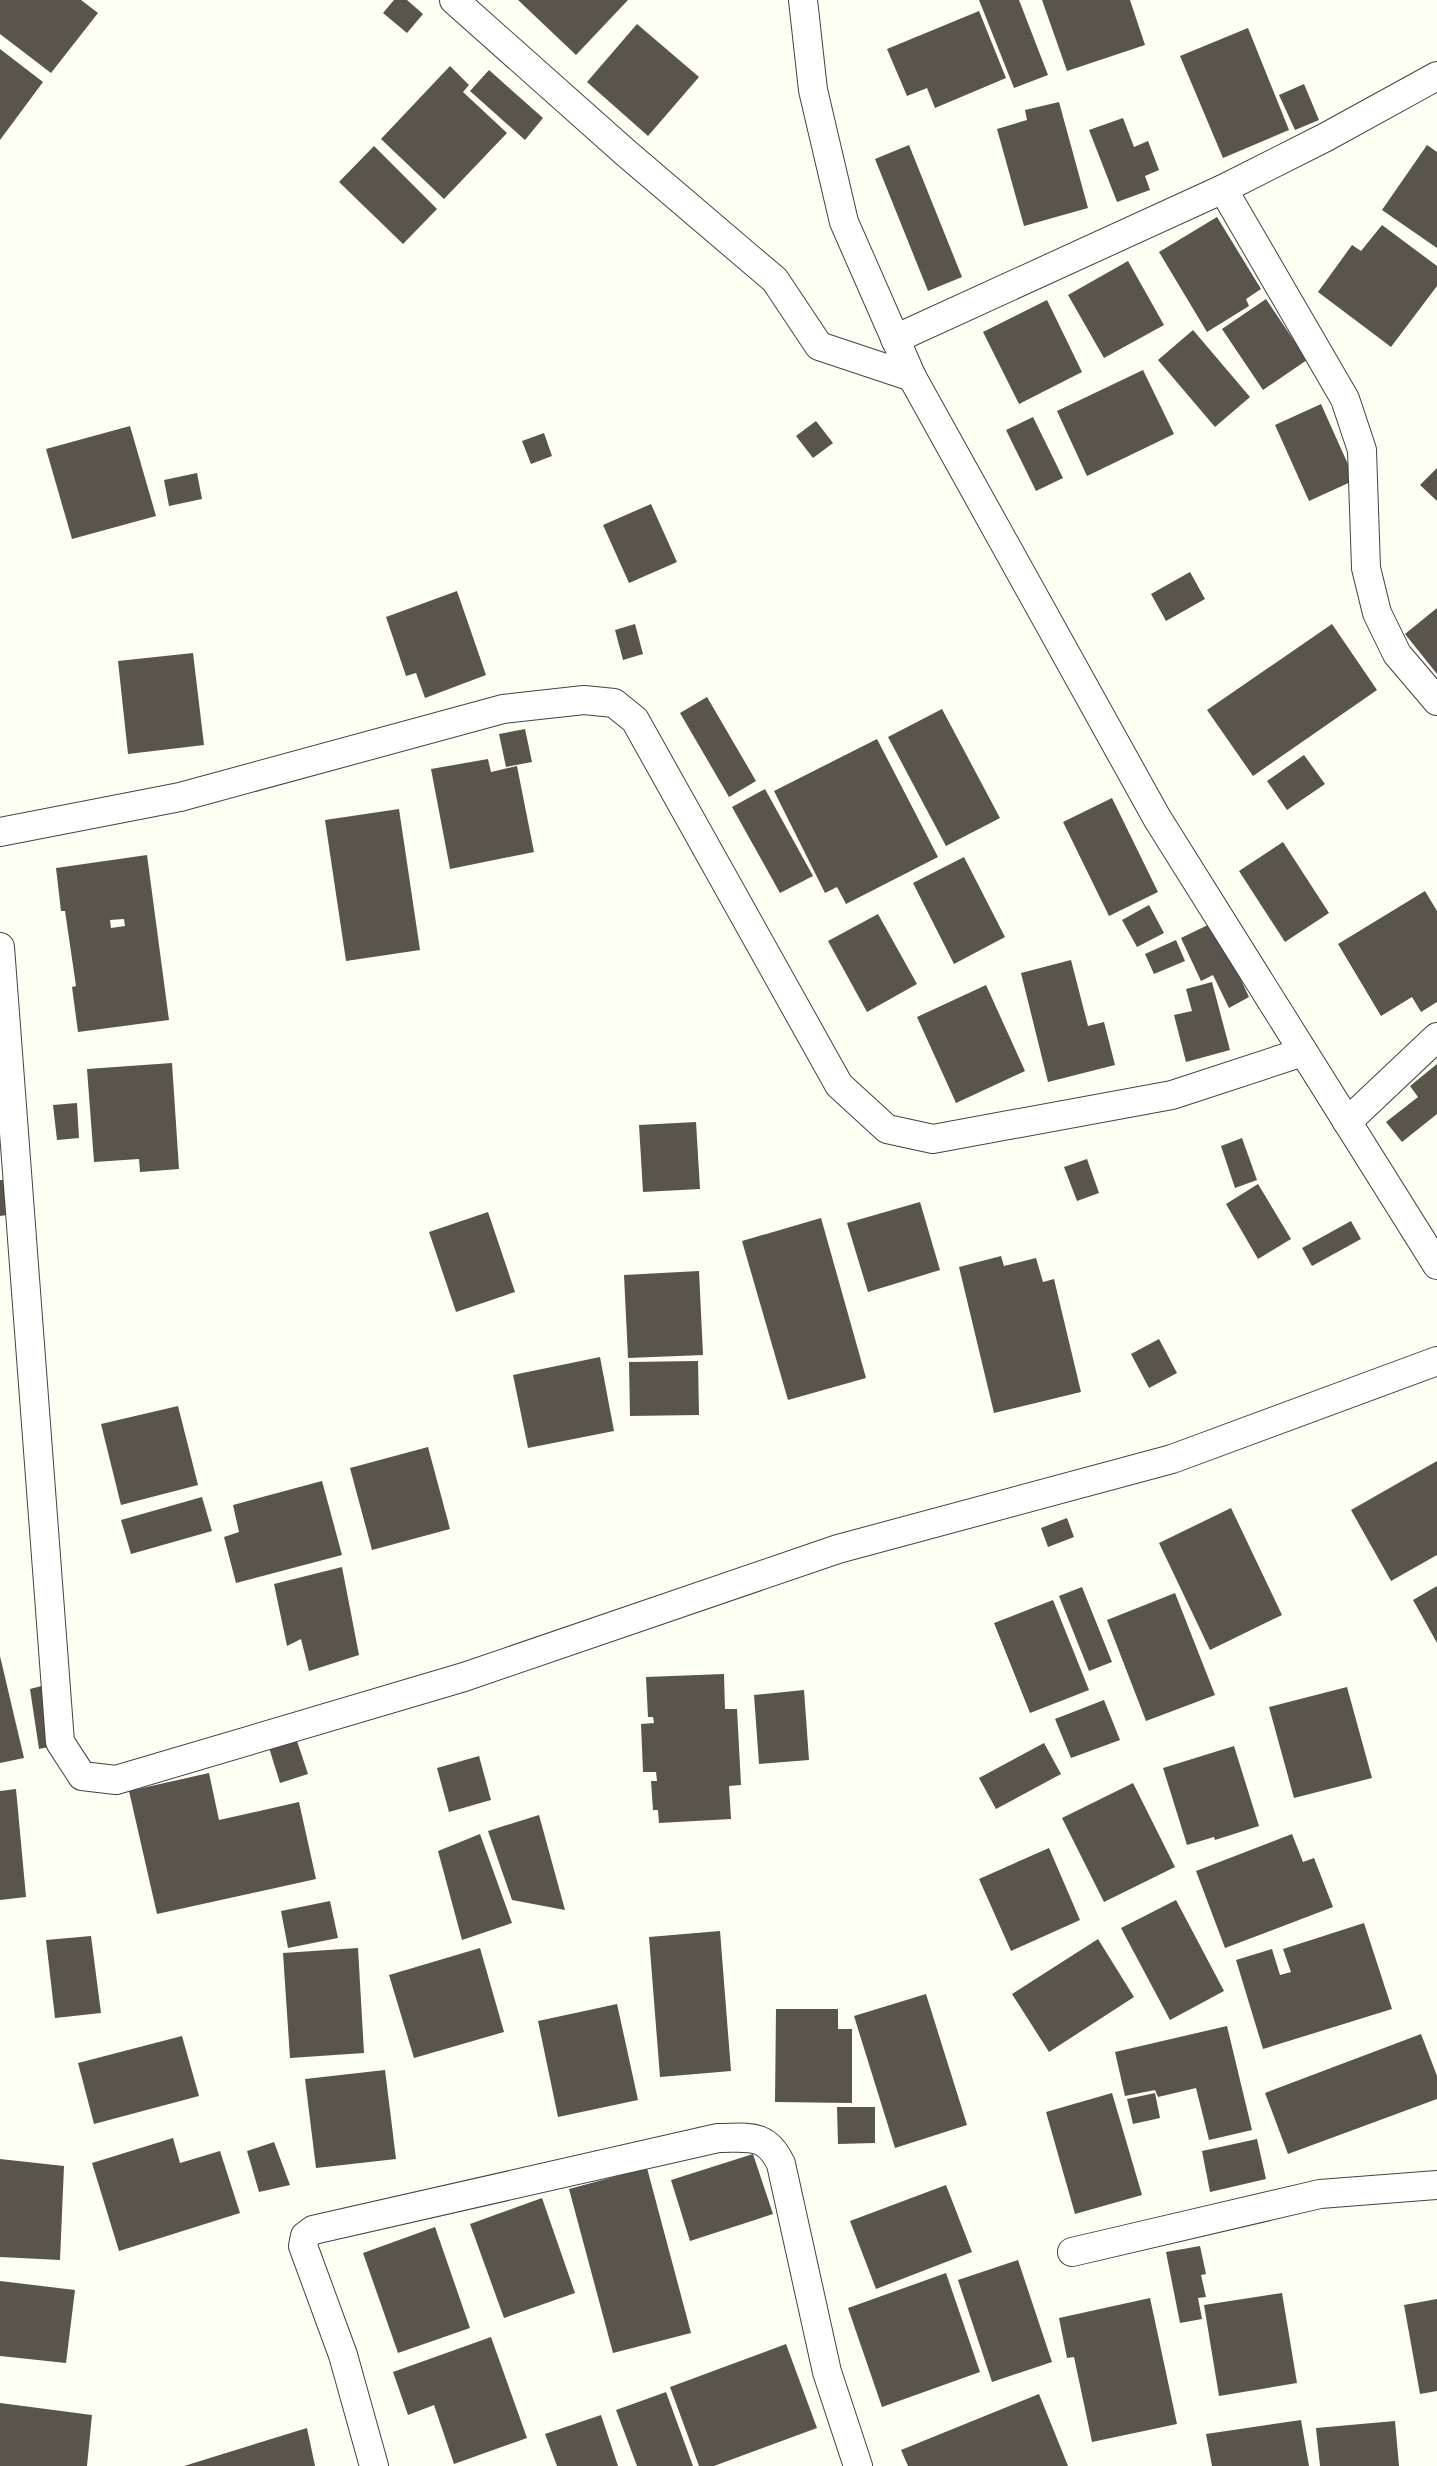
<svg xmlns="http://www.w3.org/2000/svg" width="1437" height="2466" font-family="Georgia,serif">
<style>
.building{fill:#59554c;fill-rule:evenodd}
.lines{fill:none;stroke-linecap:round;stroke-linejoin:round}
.minor-casing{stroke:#434343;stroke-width:30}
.minor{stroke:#fff;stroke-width:28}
</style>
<rect width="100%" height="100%" fill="#fefff3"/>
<!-- building -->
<g class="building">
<path d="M 0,0 L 81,0 L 98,13 L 51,73 L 0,34 Z"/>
<path d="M 394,0 L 407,0 L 423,14 L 407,33 L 383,13 Z"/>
<path d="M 518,0 L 628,0 L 576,55 Z"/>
<path d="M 979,0 L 1019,0 L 1048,75 L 1014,88 Z"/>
<path d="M 1042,0 L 1130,0 L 1145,45 L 1067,71 Z"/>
<path d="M 979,11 L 1006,78 L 935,108 L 927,88 L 907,96 L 887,49 Z"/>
<path d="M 637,24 L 699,77 L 648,136 L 587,82 Z"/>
<path d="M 1248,28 L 1289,130 L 1223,158 L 1180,56 Z"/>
<path d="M 0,49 L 43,82 L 0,140 Z"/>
<path d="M 450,66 L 469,85 L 463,92 L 507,133 L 444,199 L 381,139 Z"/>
<path d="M 489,70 L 543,118 L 525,140 L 470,91 Z"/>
<path d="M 1304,84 L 1319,120 L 1295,130 L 1279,95 Z"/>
<path d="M 1059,102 L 1088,208 L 1024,226 L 997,129 L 1027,120 L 1025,110 Z"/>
<path d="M 1123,118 L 1134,147 L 1148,141 L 1159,170 L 1145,176 L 1150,190 L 1117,202 L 1089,130 Z"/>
<path d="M 909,145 L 962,277 L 928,291 L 875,159 Z"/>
<path d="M 1427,145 L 1437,152 L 1437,248 L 1382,210 Z"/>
<path d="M 374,146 L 437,209 L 403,244 L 339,182 Z"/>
<path d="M 1217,217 L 1261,289 L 1246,299 L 1249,306 L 1207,332 L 1159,252 Z"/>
<path d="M 1382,225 L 1437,266 L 1437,286 L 1391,347 L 1318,292 L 1352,245 L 1361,251 Z"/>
<path d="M 1128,261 L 1164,325 L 1104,358 L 1068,295 Z"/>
<path d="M 1266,299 L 1307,360 L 1263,390 L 1222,329 Z"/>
<path d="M 1047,300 L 1082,372 L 1019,404 L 983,332 Z"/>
<path d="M 1193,330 L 1250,397 L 1215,427 L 1158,360 Z"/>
<path d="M 1143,370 L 1174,434 L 1087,476 L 1057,411 Z"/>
<path d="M 1321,404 L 1355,480 L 1309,501 L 1275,425 Z"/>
<path d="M 1033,417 L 1063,478 L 1036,491 L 1006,430 Z"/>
<path d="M 816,421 L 833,443 L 813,458 L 796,436 Z"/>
<path d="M 130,426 L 156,516 L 72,539 L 46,449 Z"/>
<path d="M 544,433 L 552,456 L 531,464 L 522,441 Z"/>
<path d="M 1437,468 L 1437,501 L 1420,485 Z"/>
<path d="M 197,473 L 202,499 L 169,506 L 164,480 Z"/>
<path d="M 651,504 L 677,562 L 629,583 L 603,525 Z"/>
<path d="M 1190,572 L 1205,599 L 1166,621 L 1151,594 Z"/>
<path d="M 457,591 L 486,675 L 425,698 L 416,673 L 406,676 L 386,617 Z"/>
<path d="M 1437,608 L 1437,674 L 1405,634 Z"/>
<path d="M 635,624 L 643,654 L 623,660 L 615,630 Z"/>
<path d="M 1332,624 L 1377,690 L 1253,776 L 1207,710 Z"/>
<path d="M 193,653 L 204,745 L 128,754 L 118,661 Z"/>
<path d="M 707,697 L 756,781 L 729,797 L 680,713 Z"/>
<path d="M 942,709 L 1000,818 L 946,846 L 888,737 Z"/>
<path d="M 525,729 L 532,762 L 506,767 L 499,734 Z"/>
<path d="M 877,739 L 938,857 L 846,904 L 837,887 L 825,893 L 774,791 Z"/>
<path d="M 1304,755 L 1325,784 L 1287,810 L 1267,781 Z"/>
<path d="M 488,759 L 491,772 L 517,766 L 534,852 L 450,869 L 431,769 Z"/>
<path d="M 765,789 L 813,876 L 780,893 L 732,807 Z"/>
<path d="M 1112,798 L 1158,892 L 1109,916 L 1063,822 Z"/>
<path d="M 399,809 L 420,950 L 346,961 L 325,820 Z"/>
<path d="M 1283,842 L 1329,913 L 1285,942 L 1239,871 Z"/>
<path d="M 147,855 L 169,1020 L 78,1032 L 72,987 L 76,986 L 65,911 L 61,911 L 56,868 ZM 124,919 L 125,926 L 111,928 L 110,920 Z"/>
<path d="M 964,857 L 1005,937 L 954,964 L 913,883 Z"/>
<path d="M 1425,891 L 1437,911 L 1437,1002 L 1421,1012 L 1412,997 L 1381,1016 L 1338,944 Z"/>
<path d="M 1149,905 L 1164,933 L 1137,947 L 1122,920 Z"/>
<path d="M 878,914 L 917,984 L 867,1012 L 828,941 Z"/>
<path d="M 1214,922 L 1249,997 L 1229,1008 L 1213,975 L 1201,981 L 1181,938 Z"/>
<path d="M 1176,940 L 1185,961 L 1154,974 L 1145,954 Z"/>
<path d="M 1071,960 L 1088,1026 L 1104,1022 L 1115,1065 L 1048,1082 L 1021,973 Z"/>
<path d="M 1212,982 L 1230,1050 L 1186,1062 L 1174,1015 L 1192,1011 L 1186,989 Z"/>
<path d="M 986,985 L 1025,1071 L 956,1103 L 917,1017 Z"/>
<path d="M 172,1063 L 179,1169 L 140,1172 L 139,1159 L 94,1162 L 87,1069 Z"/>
<path d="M 1437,1064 L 1437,1114 L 1402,1142 L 1386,1122 L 1418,1097 L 1410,1086 Z"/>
<path d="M 77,1103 L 79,1138 L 57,1140 L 53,1105 Z"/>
<path d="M 696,1122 L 700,1189 L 643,1192 L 639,1125 Z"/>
<path d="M 1242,1138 L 1257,1180 L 1235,1188 L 1221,1146 Z"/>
<path d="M 1087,1159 L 1099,1193 L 1077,1201 L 1064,1167 Z"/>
<path d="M 0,1180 L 4,1180 L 7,1215 L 0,1216 Z"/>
<path d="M 1258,1184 L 1291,1239 L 1258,1259 L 1226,1204 Z"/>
<path d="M 920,1202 L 940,1270 L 868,1292 L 847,1223 Z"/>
<path d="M 488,1212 L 515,1292 L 456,1312 L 429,1232 Z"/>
<path d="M 821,1218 L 866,1378 L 788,1400 L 742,1241 Z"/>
<path d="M 1351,1221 L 1361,1239 L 1312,1266 L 1302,1248 Z"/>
<path d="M 1001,1256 L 1004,1266 L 1036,1258 L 1043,1282 L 1054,1279 L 1081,1392 L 994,1413 L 959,1267 Z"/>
<path d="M 699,1271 L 703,1355 L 628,1358 L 624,1275 Z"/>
<path d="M 1159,1339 L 1177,1373 L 1149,1388 L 1131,1354 Z"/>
<path d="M 600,1357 L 614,1431 L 528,1448 L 513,1375 Z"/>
<path d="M 698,1361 L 699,1415 L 630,1416 L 629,1362 Z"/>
<path d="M 178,1406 L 198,1485 L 121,1505 L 101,1424 Z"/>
<path d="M 428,1447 L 450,1529 L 372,1550 L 350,1468 Z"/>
<path d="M 1437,1461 L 1437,1555 L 1391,1581 L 1351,1510 Z"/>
<path d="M 322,1481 L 342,1555 L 236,1583 L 224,1537 L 239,1532 L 233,1505 Z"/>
<path d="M 202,1497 L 212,1531 L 131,1554 L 121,1520 Z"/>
<path d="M 1231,1508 L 1282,1615 L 1210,1650 L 1159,1543 Z"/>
<path d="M 1067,1518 L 1074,1537 L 1048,1547 L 1041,1528 Z"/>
<path d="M 342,1567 L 359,1655 L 309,1671 L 301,1639 L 287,1646 L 274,1584 Z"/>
<path d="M 1437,1586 L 1437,1643 L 1413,1600 Z"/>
<path d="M 1082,1587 L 1112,1662 L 1089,1671 L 1059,1596 Z"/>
<path d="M 1175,1593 L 1215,1695 L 1146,1721 L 1107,1620 Z"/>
<path d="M 1053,1600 L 1089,1690 L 1030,1713 L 994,1623 Z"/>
<path d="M 0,1656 L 24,1758 L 0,1763 Z"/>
<path d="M 724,1674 L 725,1709 L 737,1709 L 741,1785 L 729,1786 L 731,1819 L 659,1823 L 658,1810 L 653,1810 L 651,1781 L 657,1781 L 656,1772 L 643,1772 L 641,1724 L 654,1723 L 653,1717 L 648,1717 L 646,1677 Z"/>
<path d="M 49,1684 L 53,1746 L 39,1749 L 30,1689 Z"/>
<path d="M 1347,1687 L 1372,1778 L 1294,1798 L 1269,1707 Z"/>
<path d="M 804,1690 L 809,1760 L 759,1764 L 754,1695 Z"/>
<path d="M 1104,1700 L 1120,1740 L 1071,1758 L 1055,1719 Z"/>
<path d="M 293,1729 L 308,1774 L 280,1783 L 266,1738 Z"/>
<path d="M 1044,1743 L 1061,1774 L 996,1809 L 979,1778 Z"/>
<path d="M 1234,1746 L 1259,1826 L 1215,1840 L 1214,1837 L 1187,1845 L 1163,1768 Z"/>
<path d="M 479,1756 L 491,1800 L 449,1812 L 437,1768 Z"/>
<path d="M 209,1773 L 219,1820 L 299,1802 L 316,1879 L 157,1914 L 129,1791 Z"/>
<path d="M 1133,1783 L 1175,1867 L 1104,1902 L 1062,1818 Z"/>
<path d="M 16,1789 L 26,1897 L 0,1900 L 0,1791 Z"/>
<path d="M 539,1815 L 565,1910 L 512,1900 L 488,1831 Z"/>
<path d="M 480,1834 L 512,1923 L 462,1940 L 438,1851 Z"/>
<path d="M 1292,1834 L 1303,1862 L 1314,1858 L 1333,1907 L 1225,1948 L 1196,1871 Z"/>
<path d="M 1049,1848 L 1080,1920 L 1011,1951 L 979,1879 Z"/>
<path d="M 1176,1900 L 1224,1991 L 1170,2020 L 1121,1928 Z"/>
<path d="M 330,1901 L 338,1938 L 288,1948 L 281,1911 Z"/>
<path d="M 1364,1923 L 1392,2009 L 1263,2049 L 1236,1960 L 1272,1949 L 1280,1975 L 1291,1972 L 1283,1949 Z"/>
<path d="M 720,1931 L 731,2071 L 660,2077 L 649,1937 Z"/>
<path d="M 91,1936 L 101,2013 L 55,2018 L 46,1940 Z"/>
<path d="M 1098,1939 L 1134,1997 L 1049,2052 L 1012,1994 Z"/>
<path d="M 358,1948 L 364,2053 L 290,2058 L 283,1953 Z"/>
<path d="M 480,1948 L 504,2032 L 414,2058 L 389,1975 Z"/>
<path d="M 926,1994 L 967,2125 L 895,2148 L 854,2016 Z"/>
<path d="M 617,2004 L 638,2100 L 558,2117 L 538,2021 Z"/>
<path d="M 776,2009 L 838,2009 L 838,2029 L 852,2029 L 852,2103 L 775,2102 Z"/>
<path d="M 1227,2026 L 1252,2130 L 1209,2140 L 1196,2088 L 1158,2097 L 1155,2090 L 1125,2096 L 1115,2052 Z"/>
<path d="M 1421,2034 L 1437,2076 L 1437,2099 L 1288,2154 L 1265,2093 Z"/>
<path d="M 182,2036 L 199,2096 L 94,2124 L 78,2063 Z"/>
<path d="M 385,2070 L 396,2159 L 316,2168 L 305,2079 Z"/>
<path d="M 1112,2093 L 1142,2195 L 1075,2214 L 1046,2112 Z"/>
<path d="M 1155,2093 L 1160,2118 L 1133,2124 L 1127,2099 Z"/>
<path d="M 837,2107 L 875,2107 L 875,2143 L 838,2144 Z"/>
<path d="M 173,2138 L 180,2163 L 220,2151 L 240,2213 L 119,2251 L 92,2163 Z"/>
<path d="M 1257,2139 L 1266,2179 L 1210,2192 L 1202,2151 Z"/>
<path d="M 274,2142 L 290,2185 L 259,2192 L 247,2151 Z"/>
<path d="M 753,2154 L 773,2214 L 690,2241 L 671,2180 Z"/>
<path d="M 0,2159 L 64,2166 L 60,2260 L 0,2257 Z"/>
<path d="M 647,2168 L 691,2333 L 613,2353 L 569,2189 Z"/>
<path d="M 946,2185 L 972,2252 L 876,2289 L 850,2221 Z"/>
<path d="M 542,2198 L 575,2293 L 504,2318 L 470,2224 Z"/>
<path d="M 435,2227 L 470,2328 L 398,2353 L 363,2253 Z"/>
<path d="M 1200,2246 L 1206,2274 L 1201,2275 L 1206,2297 L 1198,2298 L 1202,2319 L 1180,2323 L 1166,2252 Z"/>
<path d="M 1018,2260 L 1052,2362 L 992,2382 L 958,2280 Z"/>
<path d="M 946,2273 L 980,2372 L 882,2407 L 848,2308 Z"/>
<path d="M 0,2281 L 75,2290 L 66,2363 L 0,2356 Z"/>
<path d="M 1282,2293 L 1297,2383 L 1219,2396 L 1204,2305 Z"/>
<path d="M 1150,2298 L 1177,2424 L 1092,2442 L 1074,2357 L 1067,2358 L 1059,2318 Z"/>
<path d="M 1437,2299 L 1437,2391 L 1420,2394 L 1404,2305 Z"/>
<path d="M 491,2337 L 527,2438 L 454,2464 L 434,2405 L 408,2415 L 393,2372 Z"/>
<path d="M 786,2344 L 817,2428 L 714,2466 L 699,2466 L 670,2387 Z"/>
<path d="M 666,2392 L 693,2466 L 637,2466 L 616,2410 Z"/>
<path d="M 1039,2394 L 1068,2466 L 908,2466 L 901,2450 Z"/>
<path d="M 0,2403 L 92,2415 L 87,2466 L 0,2466 Z"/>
<path d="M 601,2415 L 618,2466 L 557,2466 L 545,2434 Z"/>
<path d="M 1301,2420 L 1309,2466 L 1212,2466 L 1206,2434 Z"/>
<path d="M 1395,2421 L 1399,2466 L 1320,2466 L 1316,2428 Z"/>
<path d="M 307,2428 L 315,2466 L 184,2466 Z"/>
</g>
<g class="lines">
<!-- minor casing -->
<g class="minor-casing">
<g id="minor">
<path d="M 454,0 L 626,153 L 775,280 L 819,346 L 912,377"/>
<path d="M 803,0 L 813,90 L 844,222 L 912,377 L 1157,818 L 1437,1265"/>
<path d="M 1223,189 L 1345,399 L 1362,450 L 1366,568 L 1377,613 L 1397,654 L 1437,701"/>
<path d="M 895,339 L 1223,189 L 1326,137 L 1437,76"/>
<path d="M 0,832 L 180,797 L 503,709 L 584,700 L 614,703 L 635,720 L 839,1085 L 887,1129 L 933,1139 L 1172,1095 L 1303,1052"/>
<path d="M 0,947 L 60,1742 L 82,1776 L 116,1780 L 464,1677 L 838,1549 L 1172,1459 L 1437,1361"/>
<path d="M 1347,1122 L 1437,1037"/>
<path d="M 1072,2252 L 1320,2194 L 1437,2185"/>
<path d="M 374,2466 L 343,2355 L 303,2246 L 305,2236 L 313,2230 L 718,2138 C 748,2138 766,2132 781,2164 L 827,2372 L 858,2466"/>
</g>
</g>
<!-- minor -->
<use href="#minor" class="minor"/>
</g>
</svg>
